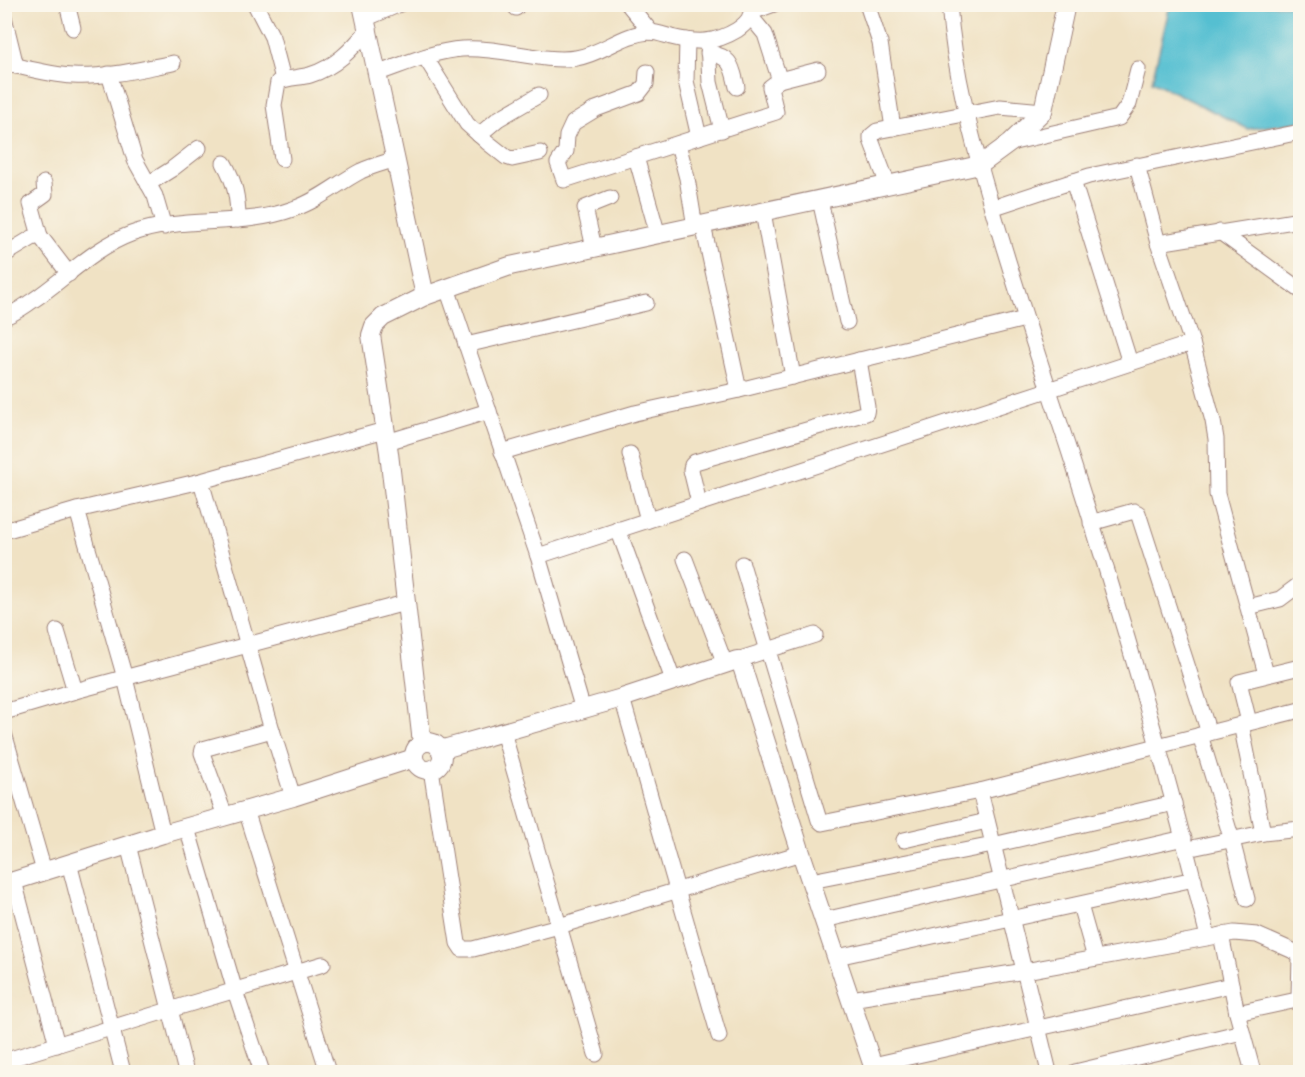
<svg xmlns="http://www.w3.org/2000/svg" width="1305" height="1077" font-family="'Old Standard TT',serif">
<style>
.water{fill:#55bfd1;stroke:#506f7e;stroke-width:1.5}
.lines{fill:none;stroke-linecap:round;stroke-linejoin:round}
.minor-casing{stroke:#9d8078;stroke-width:17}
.tertiary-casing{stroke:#9d8078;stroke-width:20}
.minor{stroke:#fff;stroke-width:15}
.tertiary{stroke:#fff;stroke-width:18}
</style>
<rect width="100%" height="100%" fill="#fbf7ec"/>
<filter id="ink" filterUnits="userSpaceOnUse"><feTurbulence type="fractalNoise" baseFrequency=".0167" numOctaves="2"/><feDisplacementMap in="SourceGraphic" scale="12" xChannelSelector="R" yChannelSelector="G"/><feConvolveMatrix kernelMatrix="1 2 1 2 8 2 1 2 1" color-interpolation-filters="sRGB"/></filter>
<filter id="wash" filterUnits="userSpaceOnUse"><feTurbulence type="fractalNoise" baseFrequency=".008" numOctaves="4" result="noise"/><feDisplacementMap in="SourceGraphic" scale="24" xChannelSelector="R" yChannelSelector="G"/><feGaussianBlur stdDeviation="1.35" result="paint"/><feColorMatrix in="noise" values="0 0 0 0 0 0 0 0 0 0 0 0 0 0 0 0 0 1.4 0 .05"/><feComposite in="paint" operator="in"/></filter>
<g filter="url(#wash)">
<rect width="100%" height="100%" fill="#f0e2c4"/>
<!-- water -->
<path class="water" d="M 1170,5 L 1300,5 L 1300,122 L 1248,129 L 1152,81 Z"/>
</g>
<g filter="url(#ink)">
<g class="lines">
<!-- minor casing -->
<g class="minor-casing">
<g id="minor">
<path d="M 67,4 L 73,28"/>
<path d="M 255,4 L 272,37 L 283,79"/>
<path d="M 515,4 L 516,8"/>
<path d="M 628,4 L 651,32"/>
<path d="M 867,4 L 880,43 L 893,128"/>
<path d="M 949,4 C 954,72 972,140 991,204 C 1009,267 1029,328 1049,390 C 1109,570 1163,753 1208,937"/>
<path d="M 752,12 L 774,4"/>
<path d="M 4,17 L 16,66"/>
<path d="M 367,18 L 400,4"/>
<path d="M 687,40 L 686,81 L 699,137"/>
<path d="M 708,42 L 710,82 L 722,130"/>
<path d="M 708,53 C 732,56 732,67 737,87"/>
<path d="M 425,57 L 467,124 L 487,142 L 506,157 L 512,159 L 540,153"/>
<path d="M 4,63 C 27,68 50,75 73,76 C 106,78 141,69 173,63"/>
<path d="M 647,72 L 646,84 L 639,93 L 596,109 L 573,123 L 567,136 L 566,151 L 558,163 L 564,180 L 776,112 L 770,87 L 778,81 L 779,78 L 765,34 L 751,17"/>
<path d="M 378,73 C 405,64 433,51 462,49 C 498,46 542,63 576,58 C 602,54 622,34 649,32 C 656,32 664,35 671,37 C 696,43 714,44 737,30 C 747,23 753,17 751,4"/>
<path d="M 109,74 L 135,160 L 155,196 L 164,227"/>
<path d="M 779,80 L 818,70"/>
<path d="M 479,135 L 498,119 L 539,95"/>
<path d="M 1010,143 L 1119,118 L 1129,104 L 1138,69"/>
<path d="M 678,144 L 687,178 L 695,227"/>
<path d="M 636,157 L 658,235"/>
<path d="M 282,159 L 274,105 L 278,82 C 288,77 300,78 310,75 C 336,67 352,49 369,29"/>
<path d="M 224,163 C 235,182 238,198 238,220"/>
<path d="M 1137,165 L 1158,243 L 1192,343 L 1213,421 L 1216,439 L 1217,494 L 1266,674"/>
<path d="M 1073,181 L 1130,363"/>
<path d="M 148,184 L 172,169 L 199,148"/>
<path d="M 888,185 L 871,140 L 871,136 L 877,131 L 1000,107 L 1043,111"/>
<path d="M 820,200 L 847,322"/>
<path d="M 992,208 L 1089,176 L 1300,132"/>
<path d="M 763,212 L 793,377"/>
<path d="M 703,225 L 739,390"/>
<path d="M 1220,232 L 1300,290"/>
<path d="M 40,236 L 31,204 L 45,194 L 44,183"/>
<path d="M 1158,243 L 1300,220"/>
<path d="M 594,248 L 585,208 L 610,198"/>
<path d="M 4,255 L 32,238 L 40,236 L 69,274"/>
<path d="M 447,288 L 538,556 L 583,710"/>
<path d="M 4,317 C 14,314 23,307 32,301 C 65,279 93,248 131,234 C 183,215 241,228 293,209 C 318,201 338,183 361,171 C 372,166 384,163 396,159"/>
<path d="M 466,345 L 646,303"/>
<path d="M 387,442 L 489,411"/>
<path d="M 502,452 L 635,413 L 739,390 L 1025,319"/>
<path d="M 630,454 L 648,520"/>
<path d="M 201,481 L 272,730 L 293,797"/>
<path d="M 699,503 L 691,470 L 692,465 L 695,462 L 866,413 L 867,407 L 859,360"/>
<path d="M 77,510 L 125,678 L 163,834"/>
<path d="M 1091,523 L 1134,511 L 1138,513 L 1209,733"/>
<path d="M 618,529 L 673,680"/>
<path d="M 4,531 L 77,510 L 201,481 L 385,430"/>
<path d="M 538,556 L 1192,343"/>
<path d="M 685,559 L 725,664"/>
<path d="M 742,564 L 819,820 L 822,823 L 980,791 L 1300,710"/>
<path d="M 1248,607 L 1280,599 L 1300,584"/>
<path d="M 57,631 L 75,691"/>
<path d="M 737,660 L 815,635"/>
<path d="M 622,698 L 719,1036"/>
<path d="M 4,712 L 75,691 L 405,603"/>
<path d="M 1249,722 L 1239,682 L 1300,667"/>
<path d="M 1241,724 L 1263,833"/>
<path d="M 503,732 L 596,1054"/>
<path d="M 4,733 L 44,871"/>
<path d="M 1200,735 L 1232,840 L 1247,899"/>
<path d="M 431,769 L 458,943 L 462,949 L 473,949 L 559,926 L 801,853"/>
<path d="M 980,791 L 1049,1072"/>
<path d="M 246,810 L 328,1072"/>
<path d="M 225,816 L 202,753 L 203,749 L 272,730"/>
<path d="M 187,828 L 235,991 L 262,1072"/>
<path d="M 904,840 L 987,821"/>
<path d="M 128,845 L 186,1072"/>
<path d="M 1187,849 L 1263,833 L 1300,829"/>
<path d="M 69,863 L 123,1072"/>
<path d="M 14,881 L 57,1045"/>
<path d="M 811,881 L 993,845 L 1174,803"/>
<path d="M 1080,905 L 1095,958"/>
<path d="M 824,920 L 1184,838"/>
<path d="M 1221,935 L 1237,1013 L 1253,1072"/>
<path d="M 837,957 L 1194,879"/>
<path d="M 851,999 L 1025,971 L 1234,933 L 1257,935 L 1300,954"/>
<path d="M 1237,1013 L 1297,1000 L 1299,997 L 1300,957"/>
<path d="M 4,1061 L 169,1010 L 323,964"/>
<path d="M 873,1065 L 1231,985"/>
<path d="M 1075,1072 L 1242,1032"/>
</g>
</g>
<!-- tertiary casing -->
<g class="tertiary-casing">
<g id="tertiary">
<path d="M 362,4 L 425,296"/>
<circle cx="428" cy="756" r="14"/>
<path d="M 422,743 L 389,453 L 371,335 L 374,326 L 383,317 L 425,296 L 510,266 L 980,165 L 1010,143 L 1043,111 L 1066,4"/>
<path d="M 440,750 L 622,698 L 725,664 L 737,660 L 741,663 L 801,853 L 875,1072"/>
<path d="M 4,884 L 163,834 L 293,797 L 414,758"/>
</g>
</g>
<!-- minor -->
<use href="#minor" class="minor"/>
<!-- tertiary -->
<use href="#tertiary" class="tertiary"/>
</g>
</g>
<!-- margin -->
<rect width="1305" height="1077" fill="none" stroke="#fbf7ec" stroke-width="24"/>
</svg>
